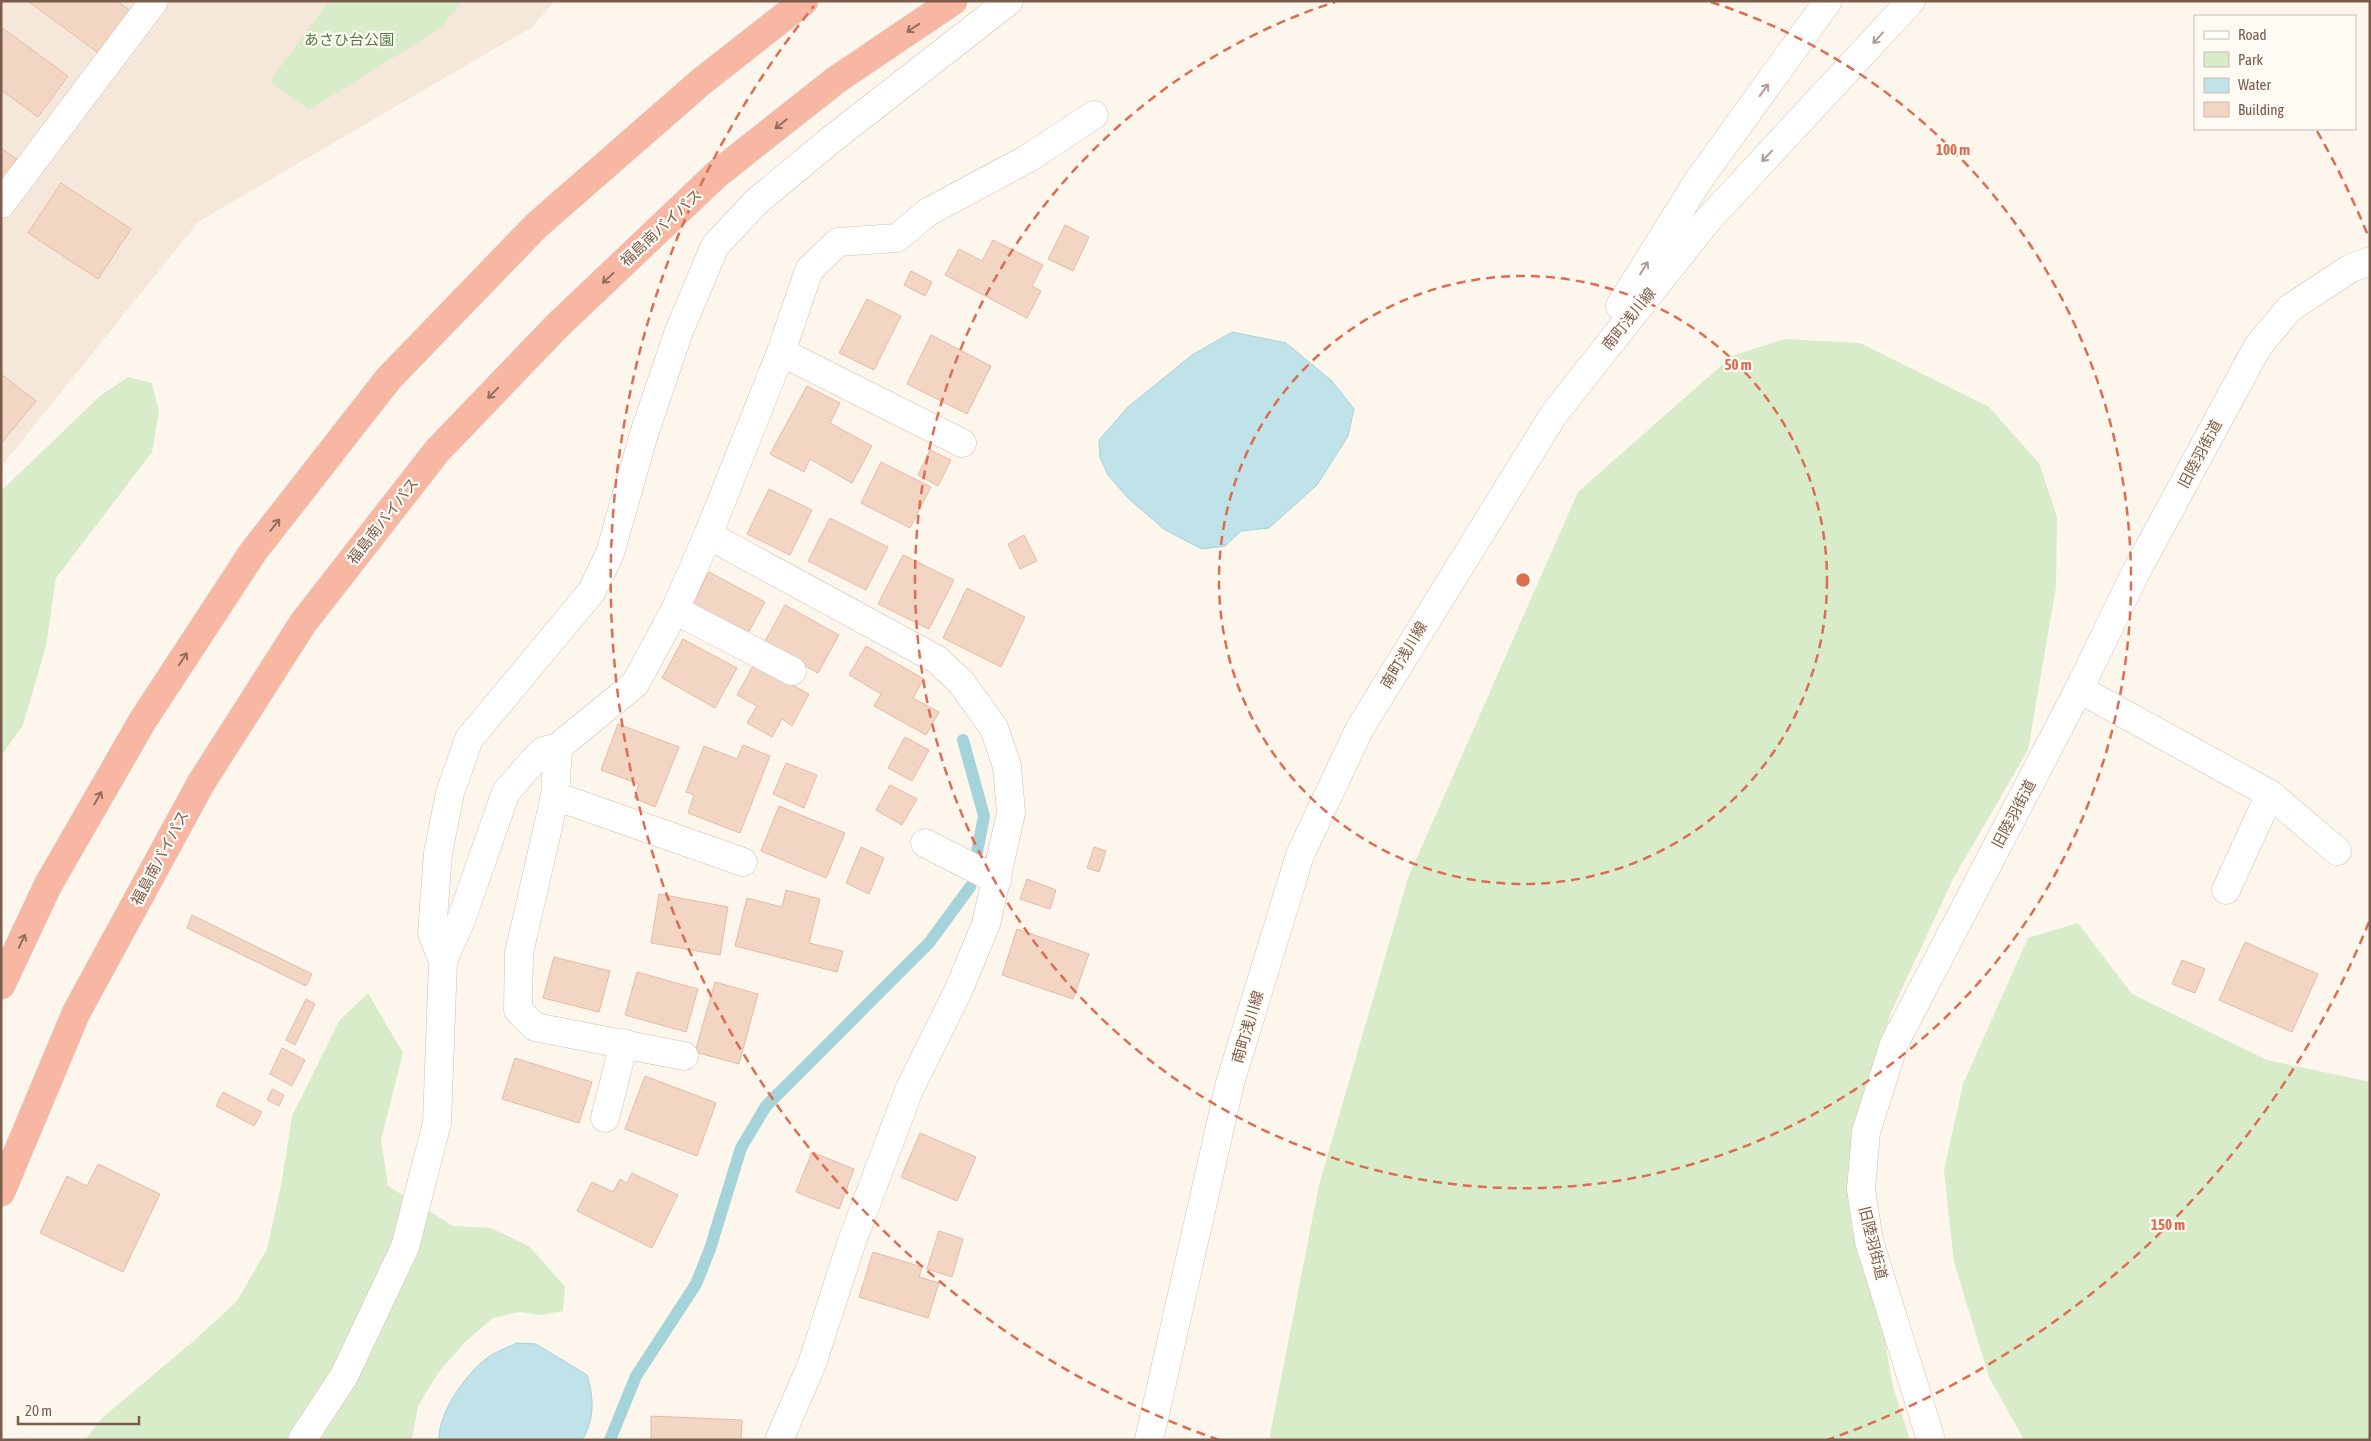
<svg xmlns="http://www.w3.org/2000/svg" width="2371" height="1441" font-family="'Asap Condensed','Noto Sans JP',sans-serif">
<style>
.residential{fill:#f5e8da}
.green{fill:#d8ecc9}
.water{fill:#bfe3e8;stroke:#a5d3da}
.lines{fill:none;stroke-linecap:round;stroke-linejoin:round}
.stream{stroke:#a5d3da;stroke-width:12}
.building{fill:#f3d5c3;stroke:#e6bba3}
.street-casing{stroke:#d1beb0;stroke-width:29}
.secondary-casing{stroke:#d6c0b0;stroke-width:29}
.highway-casing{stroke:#dad1cd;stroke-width:29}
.street{stroke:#fff;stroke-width:28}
.secondary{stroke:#fff;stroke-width:28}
.highway{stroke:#f7b7a3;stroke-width:28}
.oneway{stroke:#936e5e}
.oneway2{stroke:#af9d94}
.ring{fill:none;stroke:#dc6d51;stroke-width:2.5;stroke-dasharray:9 6}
.labels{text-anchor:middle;stroke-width:4.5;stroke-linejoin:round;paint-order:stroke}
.park-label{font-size:15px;fill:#537a41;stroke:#fffaf3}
.street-label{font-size:15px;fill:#7a5c4d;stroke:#fffaf3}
.centre{fill:#dc6d51;stroke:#fffaf3;stroke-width:2.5}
.ring-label{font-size:15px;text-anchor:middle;font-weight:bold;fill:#dc6d51;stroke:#fffaf3;stroke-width:4.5;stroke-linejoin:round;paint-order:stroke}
</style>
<rect width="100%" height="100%" fill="#fdf6ec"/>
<!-- residential -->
<path class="residential" d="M 1,1 L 555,1 L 532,27 L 198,222 L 1,467 Z"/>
<!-- green -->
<g class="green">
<path d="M 329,1 L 462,1 L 441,28 L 309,110 L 270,81 Z"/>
<path d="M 1785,339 L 1860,343 L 1989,407 L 2039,463 L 2057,517 L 2056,587 L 2028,750 L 1953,879 L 1892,1010 L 1851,1132 L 1851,1226 L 1882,1321 L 1892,1383 L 1910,1440 L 1269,1440 L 1319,1185 L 1408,878 L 1578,492 L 1732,356 Z"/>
<path d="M 128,377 L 152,383 L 159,412 L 152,452 L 56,578 L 46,646 L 23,725 L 1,756 L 1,491 L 100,396 Z"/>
<path d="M 2078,923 L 2132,994 L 2267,1060 L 2370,1082 L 2370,1440 L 2024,1440 L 1989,1377 L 1954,1262 L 1944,1170 L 1963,1084 L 2028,938 Z"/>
<path d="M 368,993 L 403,1053 L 381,1140 L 388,1186 L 453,1226 L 491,1228 L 529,1246 L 565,1287 L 563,1311 L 541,1315 L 519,1312 L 493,1318 L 465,1342 L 438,1373 L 418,1406 L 412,1440 L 85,1440 L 102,1418 L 197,1338 L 237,1301 L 267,1249 L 282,1180 L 292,1116 L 339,1021 Z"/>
</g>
<!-- water -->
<g class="water">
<path d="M 1232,332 L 1286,343 L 1332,381 L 1354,409 L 1348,436 L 1317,485 L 1269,528 L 1241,531 L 1225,546 L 1202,549 L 1165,530 L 1128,498 L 1108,475 L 1100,457 L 1099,440 L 1128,407 L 1192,355 Z"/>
<path d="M 517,1343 L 536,1344 L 587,1375 C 594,1398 595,1419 582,1440 L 439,1440 C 438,1413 465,1375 486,1359 C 494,1352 507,1348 517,1343 Z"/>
</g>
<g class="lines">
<!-- stream -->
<g class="stream">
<path d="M 963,740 L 984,816 L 977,852"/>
<path d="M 610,1440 L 636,1376 L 696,1284 L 710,1249 L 741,1148 L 766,1106 L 929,943 L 970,887"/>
</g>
</g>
<!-- building -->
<g class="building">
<path d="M 28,1 L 117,1 L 132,12 L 101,55 Z"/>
<path d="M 1,27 L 68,76 L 38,117 L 1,90 Z"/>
<path d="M 1,148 L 18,160 L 1,182 Z"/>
<path d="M 61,183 L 131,229 L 98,279 L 28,233 Z"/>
<path d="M 1065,225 L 1089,237 L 1073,271 L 1048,259 Z"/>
<path d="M 993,240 L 1043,265 L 1032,286 L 1041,291 L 1027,318 L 945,275 L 959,249 L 982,261 Z"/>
<path d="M 911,271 L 932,282 L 925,296 L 904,285 Z"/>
<path d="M 867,299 L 901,316 L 874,370 L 839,353 Z"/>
<path d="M 931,335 L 991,366 L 967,414 L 907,384 Z"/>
<path d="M 1,374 L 36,401 L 3,441 L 1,440 Z"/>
<path d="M 807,386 L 840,403 L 830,423 L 872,446 L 852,483 L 810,459 L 804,472 L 770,454 Z"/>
<path d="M 930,450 L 951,460 L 938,486 L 918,475 Z"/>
<path d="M 881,462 L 931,487 L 910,528 L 861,503 Z"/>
<path d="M 769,489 L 812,510 L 790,555 L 747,534 Z"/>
<path d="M 830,518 L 888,547 L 866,590 L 808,561 Z"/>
<path d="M 1024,535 L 1037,561 L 1020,569 L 1008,544 Z"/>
<path d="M 903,555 L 954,580 L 929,629 L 878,604 Z"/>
<path d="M 709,572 L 765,602 L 746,637 L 691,607 Z"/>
<path d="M 967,588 L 1025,617 L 1001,667 L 943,638 Z"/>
<path d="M 785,605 L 839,635 L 818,673 L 764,643 Z"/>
<path d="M 683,639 L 737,668 L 715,708 L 662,678 Z"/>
<path d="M 866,646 L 924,679 L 913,698 L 939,712 L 926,735 L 874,706 L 881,694 L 849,675 Z"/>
<path d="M 754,664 L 809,694 L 792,726 L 782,719 L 772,737 L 747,723 L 757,706 L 737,695 Z"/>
<path d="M 618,724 L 679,747 L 655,807 L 634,798 L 639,784 L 601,770 Z"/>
<path d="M 905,737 L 929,750 L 912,781 L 888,768 Z"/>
<path d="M 743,745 L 770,756 L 740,833 L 688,813 L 694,795 L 686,792 L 704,746 L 737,759 Z"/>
<path d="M 786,763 L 817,775 L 804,808 L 773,794 Z"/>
<path d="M 890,785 L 917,799 L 902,825 L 876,810 Z"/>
<path d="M 779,806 L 845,833 L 826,878 L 761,851 Z"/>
<path d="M 861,847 L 884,858 L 869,894 L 846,883 Z"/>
<path d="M 1094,847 L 1106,851 L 1099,872 L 1087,868 Z"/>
<path d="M 1027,879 L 1056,890 L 1050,909 L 1020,899 Z"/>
<path d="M 786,890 L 820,899 L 809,943 L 843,951 L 837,972 L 735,946 L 747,898 L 782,907 Z"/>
<path d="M 659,894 L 728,907 L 720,955 L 651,943 Z"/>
<path d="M 192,915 L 312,974 L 306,986 L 187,928 Z"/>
<path d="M 1017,929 L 1089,954 L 1073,999 L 1002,975 Z"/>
<path d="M 2245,942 L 2318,974 L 2292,1032 L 2219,1000 Z"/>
<path d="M 554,957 L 610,971 L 599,1012 L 543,998 Z"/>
<path d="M 2182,960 L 2205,969 L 2195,993 L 2172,984 Z"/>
<path d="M 637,972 L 698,989 L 686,1032 L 625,1015 Z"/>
<path d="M 715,982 L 758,994 L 739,1064 L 695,1052 Z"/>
<path d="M 306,999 L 315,1004 L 295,1045 L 286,1040 Z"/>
<path d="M 282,1048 L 305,1060 L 292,1086 L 270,1074 Z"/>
<path d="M 515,1058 L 592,1082 L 579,1123 L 502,1099 Z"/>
<path d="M 645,1076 L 716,1103 L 697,1156 L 625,1129 Z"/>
<path d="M 272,1089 L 284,1095 L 279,1106 L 267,1100 Z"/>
<path d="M 223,1092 L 262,1112 L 254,1126 L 216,1106 Z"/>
<path d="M 920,1133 L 976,1157 L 957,1201 L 901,1177 Z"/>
<path d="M 812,1152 L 854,1169 L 839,1209 L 796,1192 Z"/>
<path d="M 98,1164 L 160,1194 L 123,1272 L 40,1233 L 67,1176 L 87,1186 Z"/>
<path d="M 632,1173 L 678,1195 L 652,1248 L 577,1211 L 592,1182 L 613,1192 L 620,1179 L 627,1183 Z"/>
<path d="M 939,1231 L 963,1239 L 952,1277 L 927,1269 Z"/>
<path d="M 873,1252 L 922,1267 L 919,1277 L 939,1283 L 928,1318 L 859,1297 Z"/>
<path d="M 651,1416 L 742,1420 L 741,1440 L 651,1440 Z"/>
</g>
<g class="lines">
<!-- street casing -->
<g class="street-casing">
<g id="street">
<path d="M 1,204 L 154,1"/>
<path d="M 781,352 L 962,443"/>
<path d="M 708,535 L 936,659 L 961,682 L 994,728 L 1007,766 L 1011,813 L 986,924 L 959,989 L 909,1090 L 851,1244 L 812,1364 L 779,1440"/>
<path d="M 675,610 L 792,671"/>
<path d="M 2079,689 L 2270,794 L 2337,851"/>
<path d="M 558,747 L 555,796 L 743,862"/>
<path d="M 555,796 L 519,953 L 518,1010 L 535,1027 L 684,1056"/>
<path d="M 925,843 L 997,880"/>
<path d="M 2226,890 L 2270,794"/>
<path d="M 443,961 L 432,933 L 438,853 L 450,793 L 469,739 L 592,591 L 610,553 L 644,434 L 679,331 L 715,246 L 756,202 L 832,139 L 1009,1"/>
<path d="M 605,1118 L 624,1043"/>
<path d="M 302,1440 L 344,1376 L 405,1247 L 437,1123 L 443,961 L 461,920 L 506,792 L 533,761 L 543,751 L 558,747 L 635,684 L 675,610 L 708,535 L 781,352 L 809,270 L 838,242 L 897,238 L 928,212 L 1027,159 L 1094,115"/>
<path d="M 1931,1440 L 1869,1241 L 1861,1189 L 1866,1132 L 1894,1044 L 2079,689 L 2136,572 L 2258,346 L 2290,308 L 2351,268 L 2370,261"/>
</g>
</g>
<!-- secondary casing -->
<g class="secondary-casing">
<g id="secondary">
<path d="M 1620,306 L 1698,181 L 1828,1"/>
<path d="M 1149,1440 L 1230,1083 L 1300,855 L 1360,728 L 1554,414 L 1706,222 L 1911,1"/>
</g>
</g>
<!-- highway casing -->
<g class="highway-casing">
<g id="highway">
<path d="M 1,985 L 48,885 L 143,720 L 253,552 L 389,378 L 537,225 L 702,81 L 804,1"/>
<path d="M 1,1192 L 76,1013 L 201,783 L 303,623 L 437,451 L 557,326 L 717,174 L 836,80 L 953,1"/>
</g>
</g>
<!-- street -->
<use href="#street" class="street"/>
<!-- secondary -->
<use href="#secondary" class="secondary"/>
<!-- highway -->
<use href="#highway" class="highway"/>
</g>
<!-- one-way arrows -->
<defs><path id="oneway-shaft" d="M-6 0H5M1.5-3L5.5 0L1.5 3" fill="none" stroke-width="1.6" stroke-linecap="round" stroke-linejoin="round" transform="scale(1.25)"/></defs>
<g class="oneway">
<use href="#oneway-shaft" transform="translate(913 28) rotate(146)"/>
<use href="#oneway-shaft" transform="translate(781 124) rotate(141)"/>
<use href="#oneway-shaft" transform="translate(608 278) rotate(137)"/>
<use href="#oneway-shaft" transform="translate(493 393) rotate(134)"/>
<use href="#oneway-shaft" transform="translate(275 525) rotate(-52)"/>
<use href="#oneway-shaft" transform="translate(183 659) rotate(-57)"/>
<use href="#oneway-shaft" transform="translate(98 798) rotate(-60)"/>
<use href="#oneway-shaft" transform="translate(22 941) rotate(-65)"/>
</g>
<g class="oneway2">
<use href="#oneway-shaft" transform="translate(1878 38) rotate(132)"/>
<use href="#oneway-shaft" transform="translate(1764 90) rotate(-54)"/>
<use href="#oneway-shaft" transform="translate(1767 156) rotate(134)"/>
<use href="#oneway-shaft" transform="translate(1644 268) rotate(-58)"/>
</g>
<!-- distance rings -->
<g class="ring">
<circle cx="1523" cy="580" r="304"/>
<path d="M1711 2A608 608 0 1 1 1335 2"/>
<path d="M2369 922A912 912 0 0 1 1827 1440M1219 1440A912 912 0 0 1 814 6M2317 131A912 912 0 0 1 2369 238"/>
</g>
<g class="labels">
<!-- park labels -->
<g class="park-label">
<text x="349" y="45">あさひ台公園</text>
</g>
<!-- street labels -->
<g class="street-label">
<text transform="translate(661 228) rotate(-43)" y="5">福島南バイパス</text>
<text transform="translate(1629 319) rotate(-51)" y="5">南町浅川線</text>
<text transform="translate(2200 454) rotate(-62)" y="5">旧陸羽街道</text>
<text transform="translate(383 521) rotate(-52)" y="5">福島南バイパス</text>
<text transform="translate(1404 655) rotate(-59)" y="5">南町浅川線</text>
<text transform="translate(2014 814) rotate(-62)" y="5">旧陸羽街道</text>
<text transform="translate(160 858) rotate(-62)" y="5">福島南バイパス</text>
<text transform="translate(1248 1027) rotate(-73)" y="5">南町浅川線</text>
<text transform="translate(1873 1243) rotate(76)" y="5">旧陸羽街道</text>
</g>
</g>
<circle cx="1523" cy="580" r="8" class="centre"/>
<g class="ring-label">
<text x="1953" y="155">100 m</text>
<text x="1738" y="370">50 m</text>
<text x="2168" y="1230">150 m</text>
</g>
<!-- border -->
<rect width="2371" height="1441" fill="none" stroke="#7a5c4d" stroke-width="5"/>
<!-- legend -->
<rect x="2194" y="15" width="162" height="115" fill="#fffaf3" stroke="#cabbb1"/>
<rect x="2204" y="31" width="25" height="8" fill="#ffffff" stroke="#cabbb1"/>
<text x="2238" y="40" font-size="15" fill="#7a5c4d">Road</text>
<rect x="2204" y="52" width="25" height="15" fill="#d8ecc9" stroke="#cabbb1"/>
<text x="2238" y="65" font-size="15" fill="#7a5c4d">Park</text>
<rect x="2204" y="78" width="25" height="15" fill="#bfe3e8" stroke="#cabbb1"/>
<text x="2238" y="90" font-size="15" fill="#7a5c4d">Water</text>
<rect x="2204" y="102" width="25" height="15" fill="#f3d5c3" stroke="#cabbb1"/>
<text x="2238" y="115" font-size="15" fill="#7a5c4d">Building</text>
<!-- scale -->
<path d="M18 1416v8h121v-8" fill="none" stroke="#7a5c4d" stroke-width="2.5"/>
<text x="25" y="1416" font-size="15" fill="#7a5c4d" stroke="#fffaf3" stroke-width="4" paint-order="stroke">20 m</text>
</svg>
